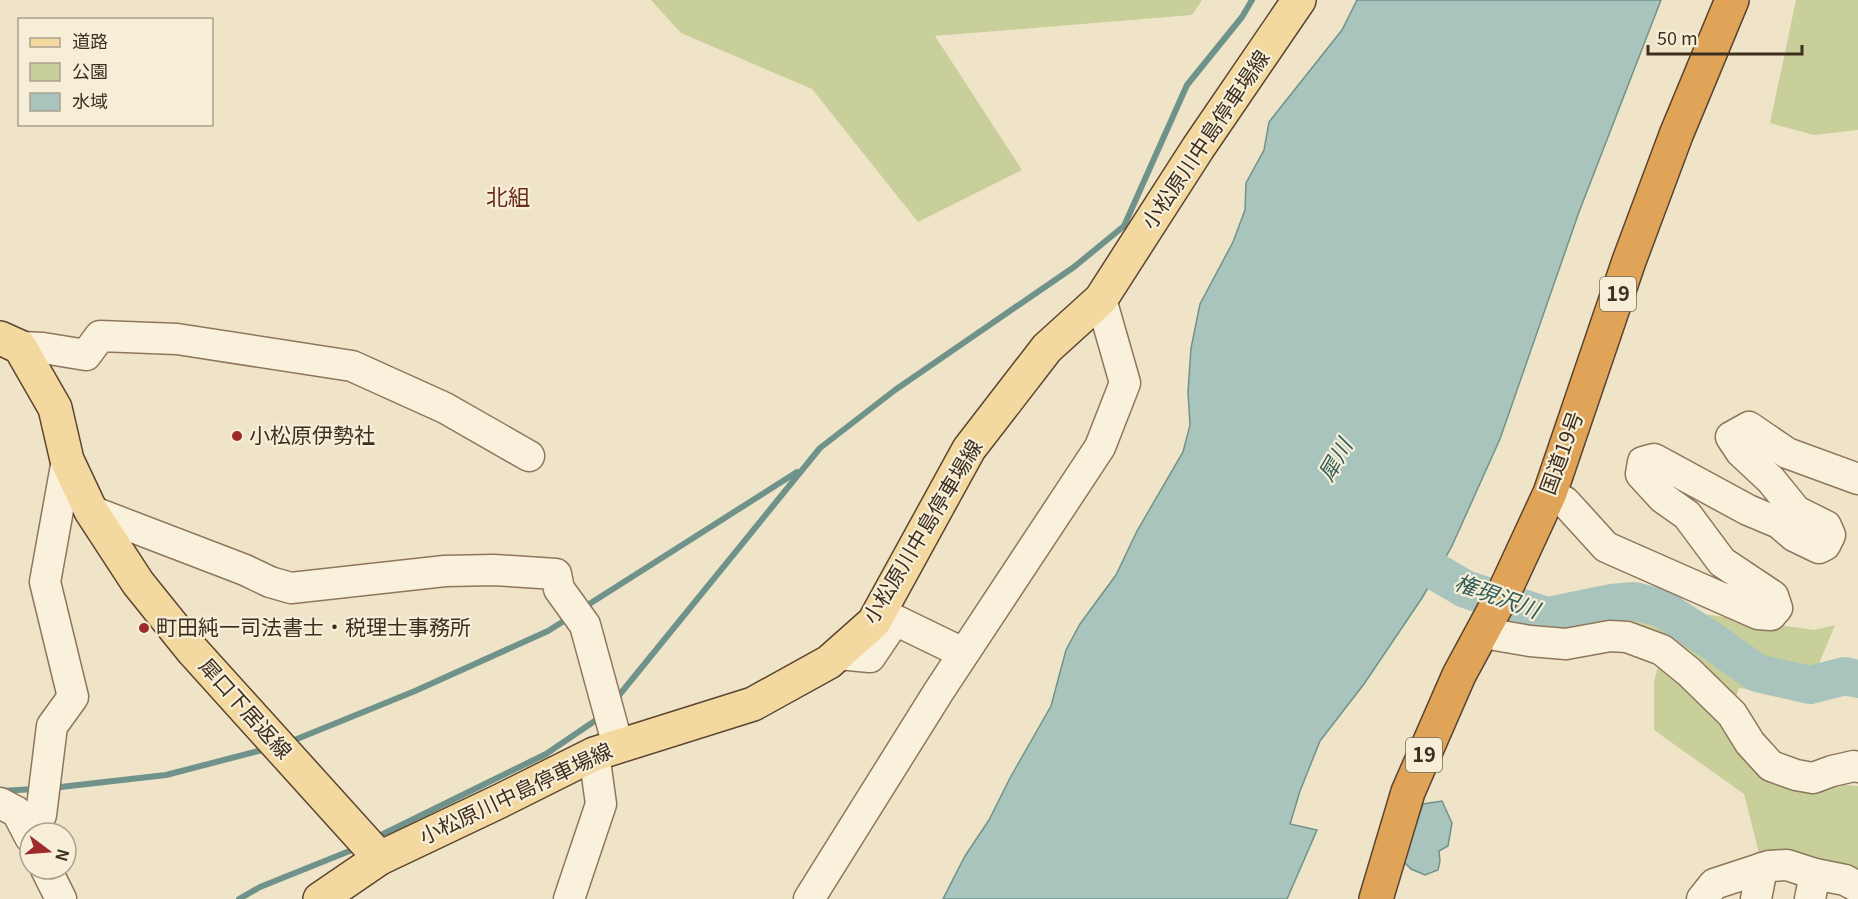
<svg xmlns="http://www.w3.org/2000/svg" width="1858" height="899" font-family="Georgia,'Noto Sans JP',serif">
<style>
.green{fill:#c9cf9b}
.water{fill:#a9c4bc;stroke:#6f938a;stroke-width:1.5}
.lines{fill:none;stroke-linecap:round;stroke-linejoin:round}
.stream{stroke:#6f938a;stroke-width:6}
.river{stroke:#a9c4bc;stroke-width:38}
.minor-casing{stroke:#8d765c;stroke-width:33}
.major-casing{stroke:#5b4430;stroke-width:36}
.highway-casing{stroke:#5b4430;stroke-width:36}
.minor{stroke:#faf1dc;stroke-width:30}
.major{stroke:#f3d9a0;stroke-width:33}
.highway{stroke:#e0a458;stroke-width:33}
.poi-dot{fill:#9e2a2b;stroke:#f7eed8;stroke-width:2}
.labels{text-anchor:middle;stroke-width:4.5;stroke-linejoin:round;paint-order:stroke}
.shield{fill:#f7eed8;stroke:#756857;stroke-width:1.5}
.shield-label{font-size:20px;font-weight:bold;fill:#3d2e20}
.street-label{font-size:21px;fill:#3d2e20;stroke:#f7eed8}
.poi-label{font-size:21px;fill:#3d2e20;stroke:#f7eed8;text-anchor:start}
.neighbourhood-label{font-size:22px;fill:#6b2e1e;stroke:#f7eed8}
.water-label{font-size:22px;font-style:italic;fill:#2f5d5a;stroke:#f7eed8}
</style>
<rect width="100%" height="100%" fill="#f0e4c8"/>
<!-- green -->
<g class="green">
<path d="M 651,0 L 1202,0 L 1192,15 L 935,36 L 1022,170 L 918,222 L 812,89 L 681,33 Z"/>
<path d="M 1796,0 L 1858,0 L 1858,130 L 1814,135 L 1770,123 Z"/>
<path d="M 1572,595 L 1814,630 L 1835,625 L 1805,698 L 1739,688 L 1725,728 L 1761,777 L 1858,786 L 1858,869 L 1759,853 L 1744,794 L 1654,730 L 1654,681 L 1666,637 L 1568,625 Z"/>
</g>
<!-- water -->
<g class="water">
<path d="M 1357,0 L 1661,0 L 1579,212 L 1500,439 L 1451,548 L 1422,598 L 1364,684 L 1320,741 L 1300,791 L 1290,824 L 1317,830 L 1287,899 L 943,899 L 965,856 L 989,820 L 1010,778 L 1051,706 L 1066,650 L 1080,624 L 1116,575 L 1137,531 L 1183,452 L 1190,425 L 1188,392 L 1191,348 L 1200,304 L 1233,242 L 1245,210 L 1246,183 L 1264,150 L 1269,122 L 1342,30 Z"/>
<path d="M 1442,801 L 1452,823 L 1448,846 L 1439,851 L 1440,861 L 1438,870 L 1425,875 L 1411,869 L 1403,861 L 1423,804 Z"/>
</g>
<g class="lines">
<!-- stream -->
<g class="stream">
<path d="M 583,608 L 797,472"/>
<path d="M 616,699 L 820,448 L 895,390 L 1074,267 L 1124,226 L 1187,85 L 1242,17 L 1252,0"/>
<path d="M 292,741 L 415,691 L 548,631 L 570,617"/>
<path d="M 52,788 L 166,775 L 266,749"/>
<path d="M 1,791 L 35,789"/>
<path d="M 379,836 L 546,754 L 602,716"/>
<path d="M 239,899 L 260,887 L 352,850"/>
</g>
<!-- river -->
<path class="river" d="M 1394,547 L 1465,589 L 1547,616 L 1611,603 L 1634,601 L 1661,608 L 1712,641 L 1757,673 L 1810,685 L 1845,676 L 1858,679"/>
<!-- minor casing -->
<g class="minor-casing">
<g id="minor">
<path d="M 20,347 L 43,348 L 86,355 L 100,336 L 177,339 L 352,366 L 445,408 L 529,456"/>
<path d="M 1550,493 L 1565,502 L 1606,547 L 1758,614 L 1771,615 L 1777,608 L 1773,596 L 1722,562 L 1687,515 L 1663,498 L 1641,474 L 1643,462 L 1654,459 L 1748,510 L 1779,523 L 1794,536 L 1819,548 L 1825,545 L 1830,535 L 1826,526 L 1796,511 L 1771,480 L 1741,452 L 1731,437 L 1749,427 L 1787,453 L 1858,479"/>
<path d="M 91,511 L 245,570 L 270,582 L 291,588 L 445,571 L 494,570 L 556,574 L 559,589 L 585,625 L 618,746"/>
<path d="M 1482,631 L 1495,635 L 1530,641 L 1566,644 L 1610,636 L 1627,637 L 1662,650 L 1689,672 L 1732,714 L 1750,743 L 1771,766 L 1796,775 L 1813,778 L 1832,771 L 1854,766 L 1858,767"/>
<path d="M 838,654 L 870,657 L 895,620 L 963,653"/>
<path d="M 0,803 L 17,812 L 30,837"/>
<path d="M 29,834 L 41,815 L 52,726 L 73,697 L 45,582 L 67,460"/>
<path d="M 46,869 L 61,899"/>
<path d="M 569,899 L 601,804 L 594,754"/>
<path d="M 809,899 L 939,691 L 1100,447 L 1125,383 L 1101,299"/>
<path d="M 1702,899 L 1714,884 L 1769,866 L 1787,865 L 1815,874 L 1845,880 L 1858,887"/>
<path d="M 1756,899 L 1762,868"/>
<path d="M 1810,899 L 1815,874"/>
</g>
</g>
<!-- major casing -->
<g class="major-casing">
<g id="major">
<path d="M 0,338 L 20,347 L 55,408 L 67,460 L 91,511 L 138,583 L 192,650 L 380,858"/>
<path d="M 320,899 L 380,858 L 500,801 L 594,754 L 753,704 L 829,662 L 874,622 L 969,449 L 1047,348 L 1101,299 L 1198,148 L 1299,0"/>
</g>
</g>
<!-- highway casing -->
<g class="highway-casing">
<path id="highway" d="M 1376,899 L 1408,792 L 1459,675 L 1506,588 L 1550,493 L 1629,261 L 1676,135 L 1732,0"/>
</g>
<!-- minor -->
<use href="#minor" class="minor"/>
<!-- major -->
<use href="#major" class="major"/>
<!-- highway -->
<use href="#highway" class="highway"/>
</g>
<!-- markers -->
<g class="poi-dot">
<circle cx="237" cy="436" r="6"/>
<circle cx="144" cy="628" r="6"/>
</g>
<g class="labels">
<!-- shield labels -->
<g class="shield">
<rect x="1600" y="277" width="36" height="34" rx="4.5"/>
<rect x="1406" y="738" width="36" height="34" rx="4.5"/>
</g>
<g class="shield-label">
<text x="1618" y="301">19</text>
<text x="1424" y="762">19</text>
</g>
<!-- street labels -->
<g class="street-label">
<text transform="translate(1206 140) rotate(-56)" y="7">小松原川中島停車場線</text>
<text transform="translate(1562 453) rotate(-70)" y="7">国道19号</text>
<text transform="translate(923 532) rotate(-59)" y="7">小松原川中島停車場線</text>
<text transform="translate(245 709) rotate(48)" y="7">犀口下居返線</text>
<text transform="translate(516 794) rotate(-25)" y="7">小松原川中島停車場線</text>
</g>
<!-- poi labels -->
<g class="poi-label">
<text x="249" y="443">小松原伊勢社</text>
<text x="156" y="635">町田純一司法書士・税理士事務所</text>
</g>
<!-- neighbourhood labels -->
<g class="neighbourhood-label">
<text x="508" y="205">北組</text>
</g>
<!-- water labels -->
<g class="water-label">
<text transform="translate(1335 460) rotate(-60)" y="8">犀川</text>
<text transform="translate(1497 596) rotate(20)" y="8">権現沢川</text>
</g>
</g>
<!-- legend -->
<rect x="18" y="18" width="195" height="108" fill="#f7eed8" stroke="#ada18e" stroke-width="1.5"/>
<rect x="30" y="38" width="30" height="9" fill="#f3d9a0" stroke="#ada18e" stroke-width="1.5"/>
<text x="72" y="48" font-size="18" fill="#3d2e20">道路</text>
<rect x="30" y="63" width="30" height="18" fill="#c9cf9b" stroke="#ada18e" stroke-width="1.5"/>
<text x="72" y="78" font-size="18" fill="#3d2e20">公園</text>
<rect x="30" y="93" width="30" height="18" fill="#a9c4bc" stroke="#ada18e" stroke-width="1.5"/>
<text x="72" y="108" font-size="18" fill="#3d2e20">水域</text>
<!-- north arrow -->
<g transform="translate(48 851) rotate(106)"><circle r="28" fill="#f7eed8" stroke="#ada18e" stroke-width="1.5"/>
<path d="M0-4.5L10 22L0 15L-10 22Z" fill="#9e2a2b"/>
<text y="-9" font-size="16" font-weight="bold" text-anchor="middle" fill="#3d2e20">N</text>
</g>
<!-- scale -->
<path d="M1648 45v9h154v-9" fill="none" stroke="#3d2e20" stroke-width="3"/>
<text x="1657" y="45" font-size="18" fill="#3d2e20" stroke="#f7eed8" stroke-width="4.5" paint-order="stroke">50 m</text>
</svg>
